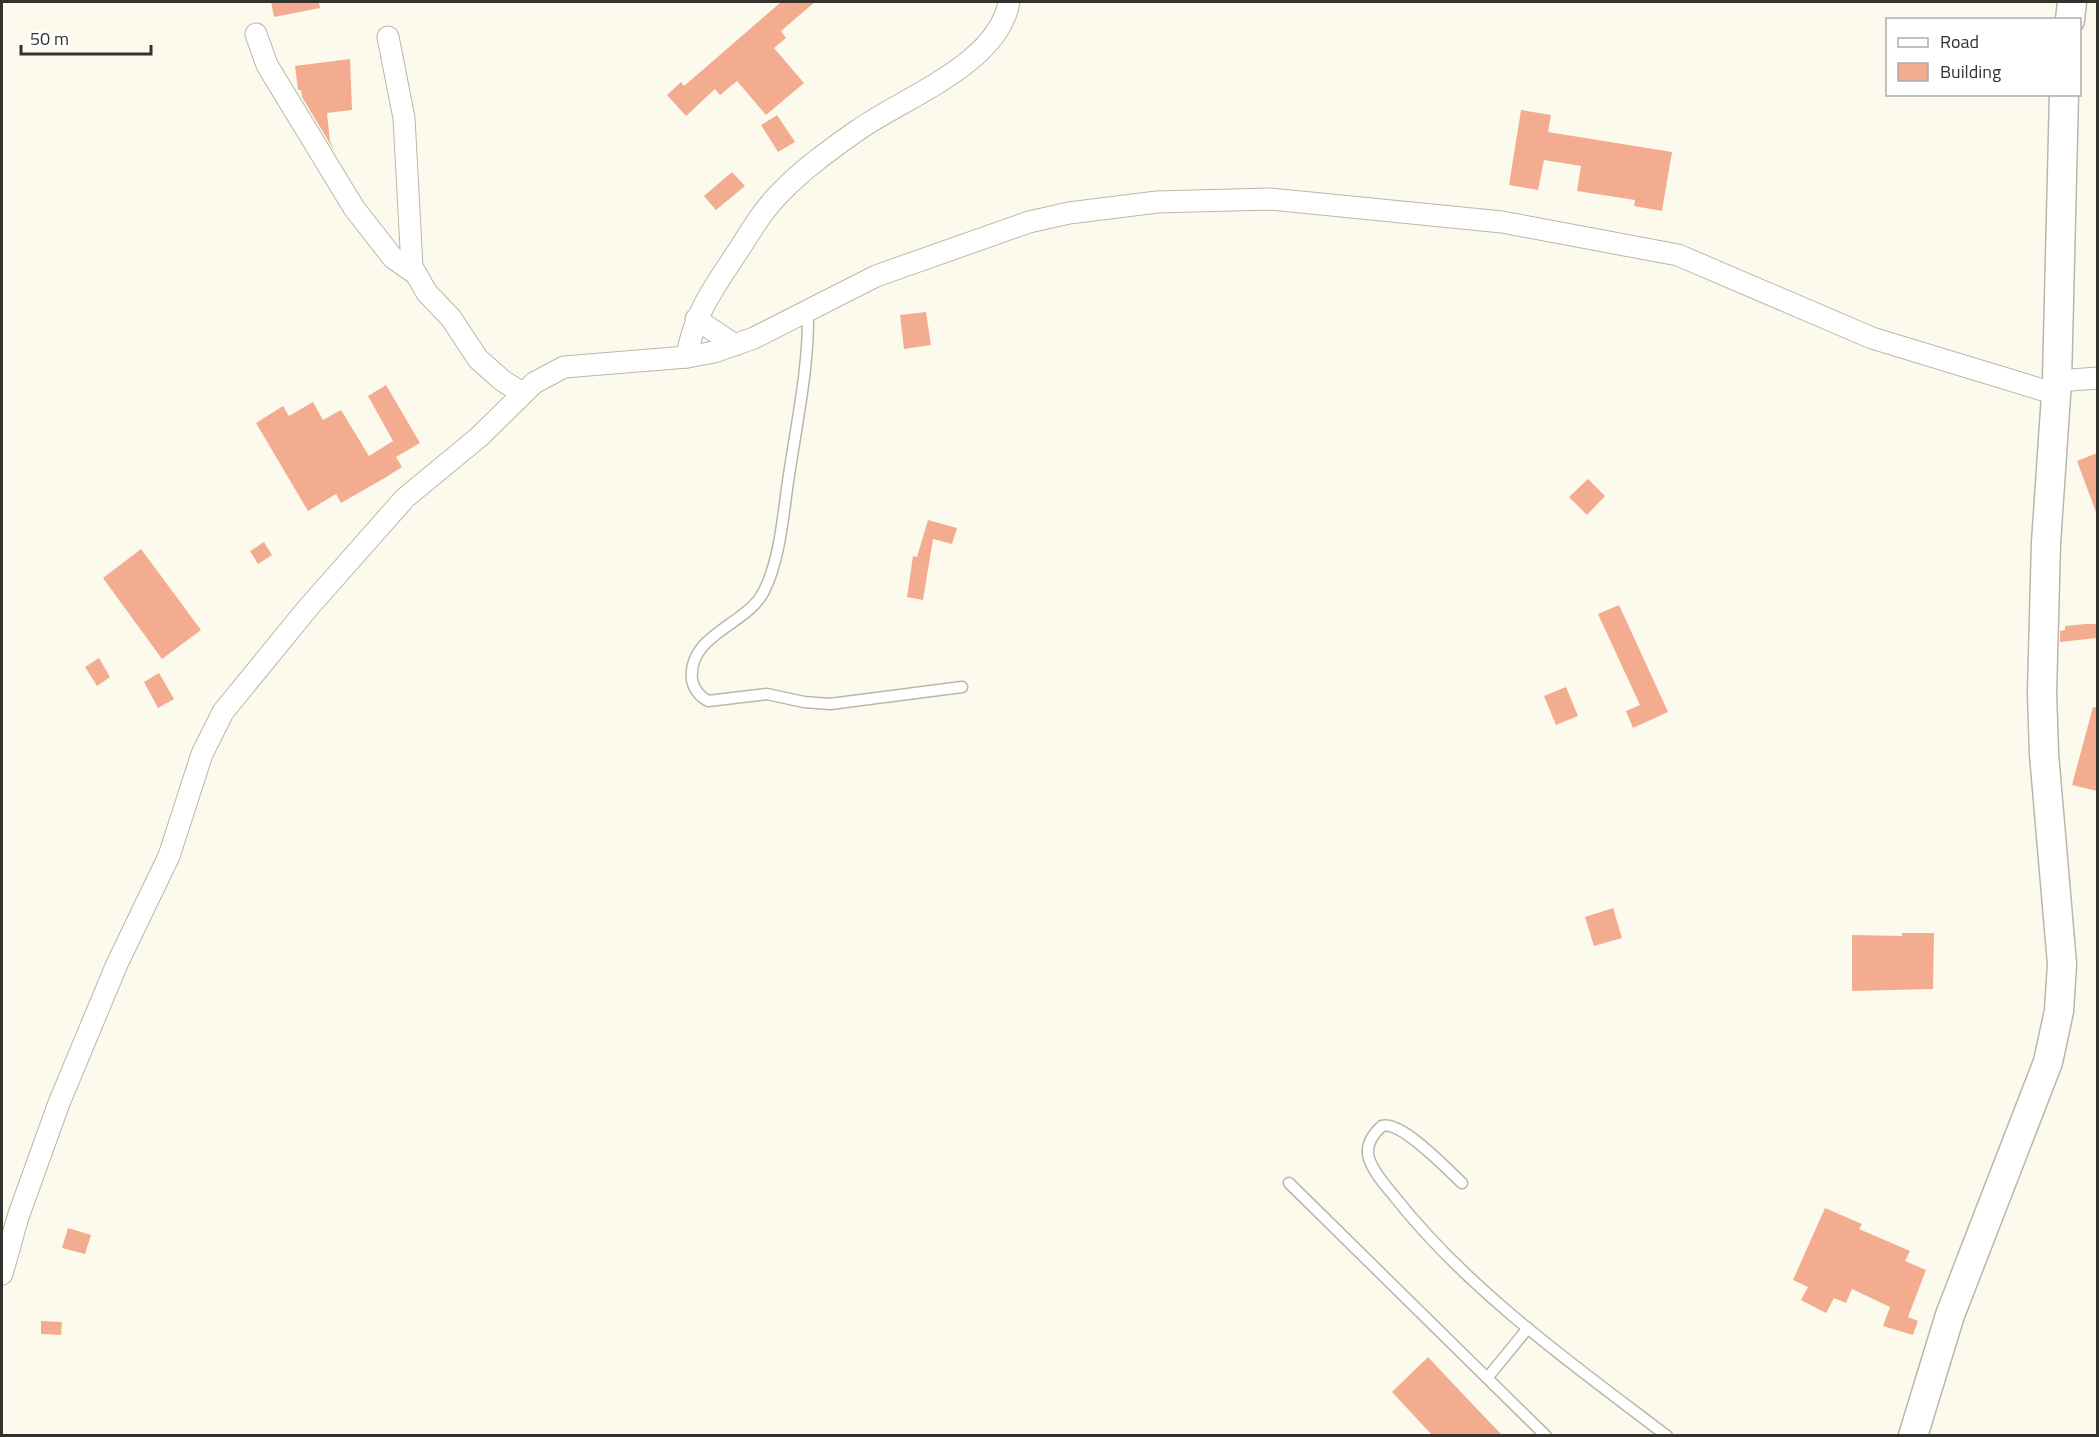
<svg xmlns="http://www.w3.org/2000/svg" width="2099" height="1437" font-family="'Titillium Web',sans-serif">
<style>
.building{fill:#f4ac91}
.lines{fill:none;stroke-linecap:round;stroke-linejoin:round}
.lane-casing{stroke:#b9b7aa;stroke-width:13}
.street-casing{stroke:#b9b7aa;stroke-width:23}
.secondary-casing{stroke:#b9b7aa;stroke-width:31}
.lane{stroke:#fff;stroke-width:10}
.street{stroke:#fff;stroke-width:21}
.secondary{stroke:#fff;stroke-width:28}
</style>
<rect width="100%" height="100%" fill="#fcfaed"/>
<!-- building -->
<g class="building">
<path d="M 271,2 L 319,2 L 320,8 L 274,17 Z"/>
<path d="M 781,2 L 815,2 L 781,31 L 786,38 L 774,48 L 804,83 L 766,115 L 737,81 L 720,95 L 715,89 L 686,116 L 667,95 L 681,82 L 684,86 Z"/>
<path d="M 350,59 L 352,110 L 327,113 L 330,141 L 335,152 L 302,97 L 301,90 L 298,90 L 295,66 Z"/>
<path d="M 1521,110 L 1551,115 L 1548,132 L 1672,152 L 1662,211 L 1634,206 L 1635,200 L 1577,191 L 1581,166 L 1544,160 L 1538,190 L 1509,185 Z"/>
<path d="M 777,115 L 795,142 L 778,152 L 761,125 Z"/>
<path d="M 732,172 L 745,186 L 716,210 L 704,196 Z"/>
<path d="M 926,312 L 931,345 L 904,349 L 900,315 Z"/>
<path d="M 386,385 L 420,443 L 396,457 L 402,467 L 383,479 L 341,503 L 336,494 L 308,511 L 256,423 L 283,406 L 289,416 L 313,402 L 323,420 L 341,410 L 369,456 L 393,441 L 368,396 Z"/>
<path d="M 2097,453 L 2097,511 L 2096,512 L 2077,461 Z"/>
<path d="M 1588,479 L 1605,496 L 1587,515 L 1569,497 Z"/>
<path d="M 928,520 L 957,528 L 952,544 L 933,539 L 923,600 L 907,597 L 913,556 L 917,557 Z"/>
<path d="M 264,542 L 272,555 L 258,564 L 250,551 Z"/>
<path d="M 141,549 L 201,630 L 162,659 L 103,578 Z"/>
<path d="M 1619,605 L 1668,712 L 1633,728 L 1626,711 L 1640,705 L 1598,614 Z"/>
<path d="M 2085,624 L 2097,624 L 2097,638 L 2060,642 L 2060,631 L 2065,630 L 2065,626 Z"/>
<path d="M 99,658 L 110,677 L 97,686 L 85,667 Z"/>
<path d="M 159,673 L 174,699 L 158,708 L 144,682 Z"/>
<path d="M 1566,687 L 1578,716 L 1556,725 L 1544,696 Z"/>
<path d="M 2093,707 L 2097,708 L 2097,791 L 2072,785 Z"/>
<path d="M 1613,908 L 1622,938 L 1594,946 L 1585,917 Z"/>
<path d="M 1902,933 L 1934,933 L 1933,989 L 1852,991 L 1852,935 L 1902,936 Z"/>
<path d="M 1825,1208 L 1862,1224 L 1859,1229 L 1910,1251 L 1905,1261 L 1926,1270 L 1908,1317 L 1918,1321 L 1913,1335 L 1883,1326 L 1890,1307 L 1852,1289 L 1846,1303 L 1834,1298 L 1826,1313 L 1801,1300 L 1808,1287 L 1793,1280 Z"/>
<path d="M 68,1228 L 91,1235 L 85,1254 L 62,1248 Z"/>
<path d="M 41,1321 L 62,1322 L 61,1335 L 41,1334 Z"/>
<path d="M 1428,1357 L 1476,1408 L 1503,1436 L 1433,1436 L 1392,1392 Z"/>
</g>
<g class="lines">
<!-- lane casing -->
<g class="lane-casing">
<g id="lane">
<path d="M 808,311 C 809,366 797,421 789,475 C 783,512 781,557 764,591 C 748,625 687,634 692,680 C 694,690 699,696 708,701 L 767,694 L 804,702 L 830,704 L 962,687"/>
<path d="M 1289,1183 L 1546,1436"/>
<path d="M 1462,1183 C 1447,1169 1401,1120 1382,1126 C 1374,1133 1367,1143 1368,1154 C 1370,1168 1385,1185 1394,1196 C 1469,1291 1571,1363 1667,1436"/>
<path d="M 1488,1377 L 1528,1328"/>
</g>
</g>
<!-- street casing -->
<g class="street-casing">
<g id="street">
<path d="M 256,34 L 267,65 L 354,208 L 393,258 L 416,274"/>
<path d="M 388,37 L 404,118 L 412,267 L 427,293 L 451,318 L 478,359 L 503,381 L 522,393"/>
<path d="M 696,319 L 735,345"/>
<path d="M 687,357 C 693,314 717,283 740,248 C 752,229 764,209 780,193 C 803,169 831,149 858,130 C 905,97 998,64 1009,2"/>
<path d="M 2057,381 L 2098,378"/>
<path d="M 2,1274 L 18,1217 L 59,1103 L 117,964 L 169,856 L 202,754 L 223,712 L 307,609 L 405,498 L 479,437 L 534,383 L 564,367 L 687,357 L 714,352 L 754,338 L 876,276 L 1029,222 L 1069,213 L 1157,202 L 1270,199 L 1502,222 L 1678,255 L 1872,338 L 2056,394"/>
</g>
</g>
<!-- secondary casing -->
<g class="secondary-casing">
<g id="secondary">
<path d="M 2070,20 L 2072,2"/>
<path d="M 1913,1436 L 1950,1315 L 2048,1062 L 2059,1011 L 2062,964 L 2044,754 L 2042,692 L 2046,543 L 2057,381 L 2064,94"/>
</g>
</g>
<!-- lane -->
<use href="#lane" class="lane"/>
<!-- street -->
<use href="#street" class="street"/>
<!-- secondary -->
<use href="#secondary" class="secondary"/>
</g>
<!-- border -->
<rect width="2099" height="1437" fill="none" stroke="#33322d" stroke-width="6"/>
<!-- legend -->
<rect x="1886" y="18" width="195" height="78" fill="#ffffff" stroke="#adadab" stroke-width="1.5"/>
<rect x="1898" y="38" width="30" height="9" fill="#ffffff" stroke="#adadab" stroke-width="1.5"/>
<text x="1940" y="48" font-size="18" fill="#33322d">Road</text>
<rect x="1898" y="63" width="30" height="18" fill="#f4ac91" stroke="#adadab" stroke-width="1.5"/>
<text x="1940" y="78" font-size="18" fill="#33322d">Building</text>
<!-- scale -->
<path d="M21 45v9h130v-9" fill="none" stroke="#33322d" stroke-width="3"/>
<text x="30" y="45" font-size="18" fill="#33322d" stroke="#ffffff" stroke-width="4.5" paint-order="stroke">50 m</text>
</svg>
